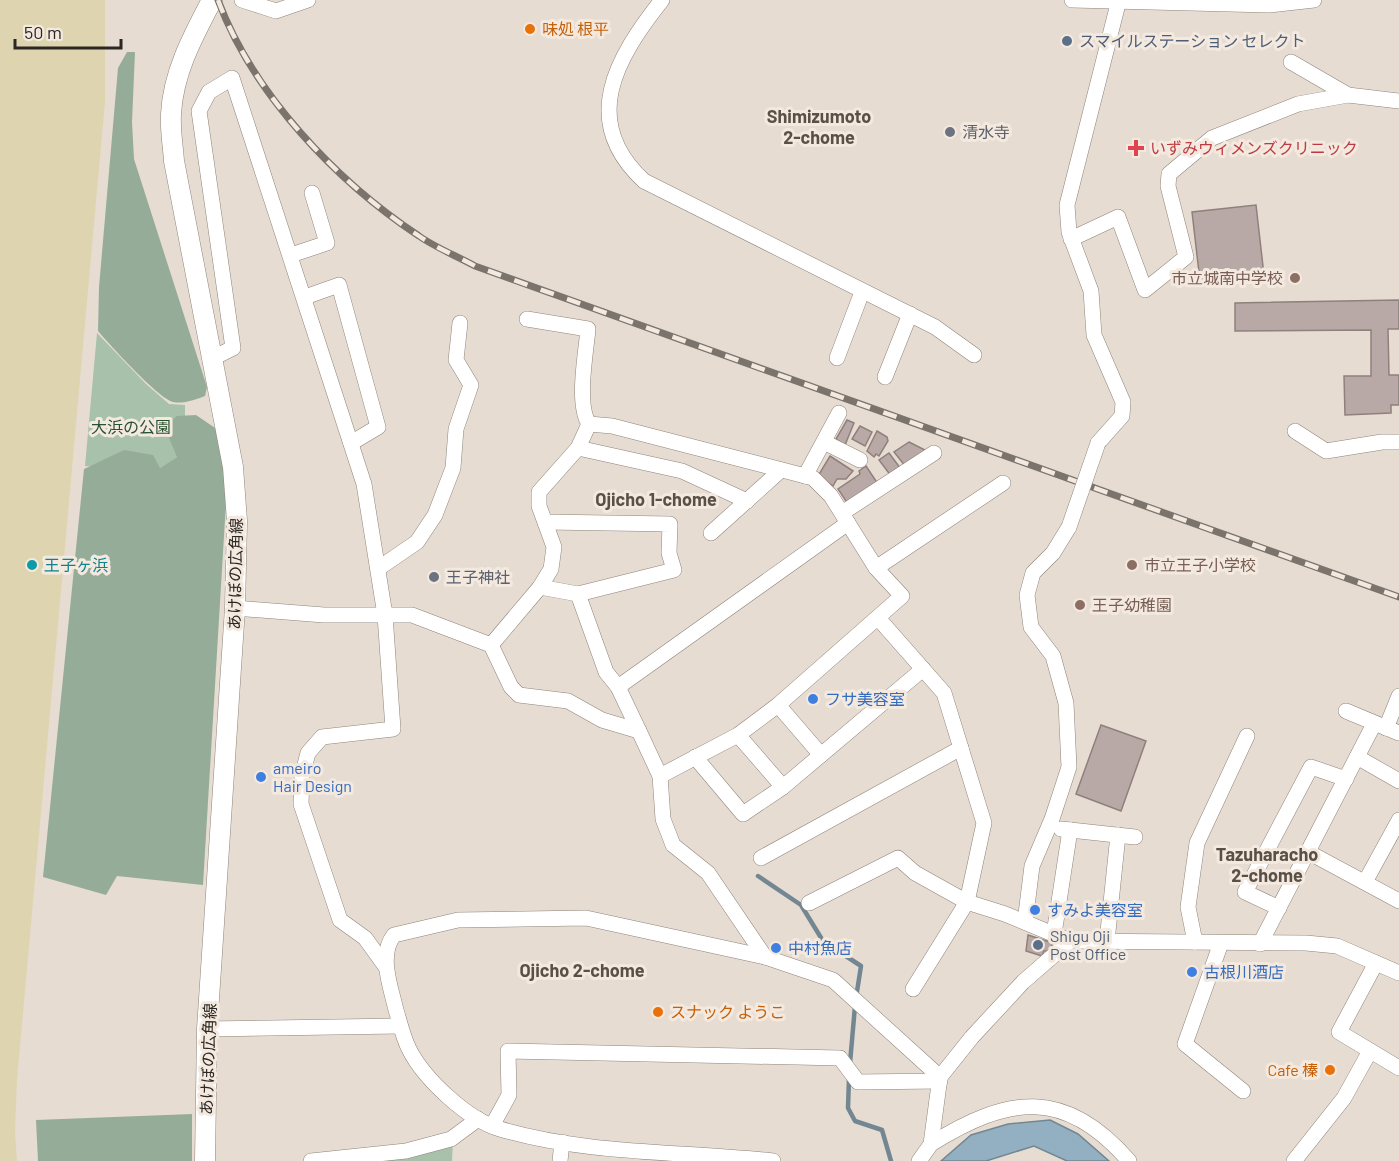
<svg xmlns="http://www.w3.org/2000/svg" width="1399" height="1161" font-family="Barlow,'Noto Sans JP',sans-serif">
<style>
.green{fill:#a8c1ab}
.forest{fill:#95ad98}
.sand{fill:#ded5b0}
.water{fill:#92b0c1;stroke:#738792;stroke-width:1.5}
.lines{fill:none;stroke-linecap:round;stroke-linejoin:round}
.stream{stroke:#738792;stroke-width:4.5}
.building{fill:#b8a9a6;stroke:#8f807d;stroke-width:1.5}
.minor-casing{stroke:#8e847a;stroke-width:16}
.major-casing{stroke:#8e847a;stroke-width:21}
.minor{stroke:#fff;stroke-width:15}
.major{stroke:#fff;stroke-width:20}
.rail-casing{stroke:#7a746d;stroke-width:7}
.rail{stroke:#f4e9df;stroke-width:4.5;stroke-dasharray:14;stroke-linecap:butt}
.minor-bridge-casing{stroke:#8e847a;stroke-width:16;stroke-linecap:butt}
.minor-bridge{stroke:#fff;stroke-width:15}
.food-dot{fill:#e8710a;stroke:#f4e9df;stroke-width:2}
.service-dot{fill:#5c6f8a;stroke:#f4e9df;stroke-width:2}
.worship-dot{fill:#6b7280;stroke:#f4e9df;stroke-width:2}
.health-dot{fill:#e0444e;stroke:#f4e9df;stroke-width:2}
.education-dot{fill:#8d6e63;stroke:#f4e9df;stroke-width:2}
.culture-dot{fill:#0f9aa8;stroke:#f4e9df;stroke-width:2}
.shop-dot{fill:#3f7fe0;stroke:#f4e9df;stroke-width:2}
.labels{text-anchor:middle;stroke-width:6;stroke-linejoin:round;paint-order:stroke}
.food-label{font-size:16px;fill:#c56008;stroke:#f4e9df;text-anchor:start}
.service-label{font-size:16px;fill:#4e5e75;stroke:#f4e9df;text-anchor:start}
.worship-label{font-size:16px;fill:#5b616d;stroke:#f4e9df;text-anchor:start}
.health-label{font-size:16px;fill:#be3a42;stroke:#f4e9df;text-anchor:start}
.education-label{font-size:16px;fill:#785e54;stroke:#f4e9df;text-anchor:start}
.park-label{font-size:16px;fill:#285130;stroke:#f4e9df}
.culture-label{font-size:16px;fill:#0d838f;stroke:#f4e9df;text-anchor:start}
.street-label{font-size:16px;fill:#2b2723;stroke:#f4e9df}
.shop-label{font-size:16px;fill:#366cbe;stroke:#f4e9df;text-anchor:start}
.neighbourhood-label{font-size:18px;font-weight:bold;fill:#595047;stroke:#f4e9df}
</style>
<rect width="100%" height="100%" fill="#e7dcd2"/>
<!-- green -->
<g class="green">
<path d="M 97,333 L 146,384 L 169,404 L 185,405 L 185,452 L 157,470 L 85,466 Z"/>
<path d="M 453,1141 L 452,1161 L 384,1161 Z"/>
</g>
<!-- forest -->
<g class="forest">
<path d="M 127,52 L 135,52 L 132,122 L 134,159 L 207,387 L 205,396 C 194,400 184,404 173,402 C 159,399 109,344 98,331 L 99,287 L 118,68 Z"/>
<path d="M 196,415 L 221,432 L 229,453 L 203,885 L 117,876 L 106,895 L 43,877 L 84,469 L 124,450 L 153,455 L 160,468 L 177,457 L 169,438 L 170,422 L 177,416 Z"/>
<path d="M 192,1114 L 192,1161 L 38,1161 L 36,1120 Z"/>
</g>
<!-- sand -->
<path class="sand" d="M 0,0 L 105,0 L 105,102 L 17,1080 L 15,1131 L 17,1161 L 0,1161 Z"/>
<!-- water -->
<path class="water" d="M 1050,1120 L 1078,1134 L 1109,1161 L 1067,1161 L 1034,1146 L 986,1161 L 941,1161 L 971,1135 L 1008,1124 Z"/>
<g class="lines">
<!-- stream -->
<g class="stream">
<path d="M 758,876 L 801,905 L 823,941 L 861,966 L 856,998"/>
<path d="M 850,1063 L 855,1006"/>
<path d="M 849,1078 L 848,1108 L 855,1121 L 882,1130 L 891,1161"/>
</g>
</g>
<!-- building -->
<g class="building">
<path d="M 1256,205 L 1264,275 L 1200,281 L 1192,212 Z"/>
<path d="M 1399,300 L 1399,329 L 1388,329 L 1389,375 L 1399,375 L 1399,405 L 1391,405 L 1391,413 L 1345,415 L 1344,376 L 1371,376 L 1371,330 L 1235,331 L 1235,303 Z"/>
<path d="M 847,420 L 854,423 L 845,445 L 836,439 Z"/>
<path d="M 860,426 L 872,432 L 865,446 L 852,439 Z"/>
<path d="M 877,431 L 887,437 L 888,441 L 879,456 L 876,454 L 874,457 L 867,451 Z"/>
<path d="M 909,442 L 929,452 L 906,467 L 894,452 Z"/>
<path d="M 889,453 L 901,469 L 891,476 L 879,460 Z"/>
<path d="M 830,456 L 853,471 L 846,479 L 837,479 L 833,486 L 818,476 Z"/>
<path d="M 866,466 L 878,484 L 848,504 L 838,489 L 860,474 L 859,471 Z"/>
<path d="M 1101,725 L 1146,741 L 1121,811 L 1076,794 Z"/>
<path d="M 1028,935 L 1053,943 L 1049,951 L 1044,951 L 1042,956 L 1026,951 Z"/>
</g>
<g class="lines">
<!-- minor casing -->
<g class="minor-casing">
<g id="minor">
<path d="M 242,0 L 276,11 L 308,0"/>
<path d="M 662,0 C 616,58 579,121 644,181 L 935,327 L 974,355"/>
<path d="M 1072,0 L 1269,5 L 1314,0"/>
<path d="M 1291,62 L 1348,95"/>
<path d="M 1071,239 L 1118,217 L 1145,290 L 1186,257 L 1168,186 L 1169,174 L 1212,138 L 1298,104 L 1348,95 L 1399,101"/>
<path d="M 291,255 L 327,243 L 312,193"/>
<path d="M 305,297 L 339,285 L 378,427 L 351,443"/>
<path d="M 527,319 L 588,329 C 586,353 576,404 589,424"/>
<path d="M 213,358 L 233,348 L 199,111 L 209,92 L 232,78 L 364,484 L 385,615 L 393,729 L 322,737 L 308,753 L 302,776 L 301,804 L 340,920 L 365,938 L 386,967"/>
<path d="M 837,358 L 862,292"/>
<path d="M 885,377 L 910,314"/>
<path d="M 589,424 L 612,426 L 813,478 L 831,496 L 876,568 L 902,596 L 778,705 L 738,735 L 660,776"/>
<path d="M 1295,431 L 1326,451 L 1382,442 L 1399,442"/>
<path d="M 824,442 L 860,460"/>
<path d="M 1098,443 L 1122,416 L 1123,402 L 1094,335 L 1091,291 L 1069,232 L 1067,205 L 1119,0"/>
<path d="M 578,448 L 682,471 L 747,501"/>
<path d="M 805,476 L 839,413"/>
<path d="M 842,513 L 934,453"/>
<path d="M 711,533 L 781,470"/>
<path d="M 379,568 L 417,542 L 435,515 L 453,468 L 456,429 L 471,385 L 456,360 L 460,323"/>
<path d="M 876,568 L 1003,483"/>
<path d="M 540,587 L 578,594 L 674,570 L 669,553 L 670,524 L 546,522"/>
<path d="M 578,594 L 606,672 L 618,687 L 639,731"/>
<path d="M 235,608 L 324,615 L 412,615 L 491,645 L 511,687 L 519,695 L 568,701 L 602,720 L 639,731 L 660,776 L 663,819 L 673,845 L 708,873 L 765,957"/>
<path d="M 878,618 L 944,693 L 984,823 L 967,902 L 913,989"/>
<path d="M 491,645 L 540,587 L 551,569 L 554,547 L 539,506 L 539,492 L 578,448 L 589,424"/>
<path d="M 618,687 L 848,523"/>
<path d="M 778,705 L 821,755"/>
<path d="M 1346,711 L 1399,733"/>
<path d="M 1386,728 L 1399,696"/>
<path d="M 738,735 L 783,787 L 923,669"/>
<path d="M 695,757 L 743,814 L 783,787"/>
<path d="M 1357,757 L 1399,781"/>
<path d="M 1061,829 L 1135,837"/>
<path d="M 1308,852 L 1399,901"/>
<path d="M 761,858 L 961,748"/>
<path d="M 1365,882 L 1399,820"/>
<path d="M 809,903 L 898,858 L 915,873 L 967,902 L 1005,914 L 1070,941 L 1306,943 L 1337,946 L 1399,973"/>
<path d="M 1279,908 L 1245,892 L 1311,767 L 1346,779"/>
<path d="M 1025,922 L 1032,866 L 1052,819 L 1069,767 L 1066,703 L 1053,656 L 1031,627 L 1027,595 L 1033,573 L 1053,553 L 1069,527"/>
<path d="M 1054,934 L 1070,830"/>
<path d="M 1107,941 L 1118,835"/>
<path d="M 1195,942 L 1188,907 L 1197,843 L 1247,736"/>
<path d="M 1221,943 L 1185,1044 L 1243,1091"/>
<path d="M 1260,944 L 1374,724"/>
<path d="M 1376,963 L 1339,1032 L 1399,1068"/>
<path d="M 207,1029 L 400,1026"/>
<path d="M 492,1126 L 509,1095 L 508,1051 L 840,1058 L 858,1082 L 940,1081"/>
<path d="M 931,1144 C 1008,1096 1065,1087 1129,1161"/>
<path d="M 311,1161 L 406,1151 L 451,1139 L 478,1119"/>
<path d="M 560,1161 L 562,1142"/>
<path d="M 773,1161 C 683,1151 588,1155 500,1129 C 468,1120 424,1079 409,1049 C 403,1037 400,1023 396,1010 C 391,988 378,955 394,935 L 458,920 L 586,918 L 765,957 L 833,980 L 940,1077"/>
<path d="M 919,1161 L 931,1144 L 940,1077 L 972,1037 L 1023,982 L 1070,941"/>
<path d="M 1294,1161 L 1344,1098 L 1370,1051"/>
</g>
</g>
<!-- major casing -->
<g class="major-casing">
<path id="major" d="M 205,1161 L 207,1029 L 235,608 L 237,521 L 233,467 L 174,161 C 173,146 170,130 171,114 C 173,73 193,36 212,0"/>
</g>
<!-- minor -->
<use href="#minor" class="minor"/>
<!-- major -->
<use href="#major" class="major"/>
<!-- rail casing -->
<g class="rail-casing">
<path id="rail" d="M 218,0 C 253,94 336,181 419,236 C 436,248 457,256 475,266 L 1399,597"/>
</g>
<!-- rail -->
<use href="#rail" class="rail"/>
<!-- minor-bridge casing -->
<g class="minor-bridge-casing">
<path id="minor-bridge" d="M 1069,527 L 1098,443"/>
</g>
<!-- minor-bridge -->
<use href="#minor-bridge" class="minor-bridge"/>
</g>
<!-- markers -->
<g class="food-dot">
<circle cx="530" cy="29" r="6"/>
<circle cx="658" cy="1012" r="6"/>
<circle cx="1330" cy="1070" r="6"/>
</g>
<g class="service-dot">
<circle cx="1067" cy="41" r="6"/>
<circle cx="1038" cy="945" r="6"/>
</g>
<g class="worship-dot">
<circle cx="950" cy="132" r="6"/>
<circle cx="434" cy="577" r="6"/>
</g>
<path class="health-dot" d="M1133 139h6v6h6v6h-6v6h-6v-6h-6v-6h6z"/>
<g class="education-dot">
<circle cx="1295" cy="278" r="6"/>
<circle cx="1132" cy="565" r="6"/>
<circle cx="1080" cy="605" r="6"/>
</g>
<circle class="culture-dot" cx="32" cy="565" r="6"/>
<g class="shop-dot">
<circle cx="813" cy="699" r="6"/>
<circle cx="261" cy="777" r="6"/>
<circle cx="1035" cy="910" r="6"/>
<circle cx="776" cy="948" r="6"/>
<circle cx="1192" cy="972" r="6"/>
</g>
<g class="labels">
<!-- food labels -->
<g class="food-label">
<text x="542" y="35">味処 根平</text>
<text x="670" y="1018">スナック ようこ</text>
<text x="1318" y="1076" text-anchor="end">Cafe 榛</text>
</g>
<!-- service labels -->
<g class="service-label">
<text x="1079" y="47">スマイルステーション セレクト</text>
<text x="1050" y="942">Shigu Oji<tspan x="1050" dy="18">Post Office</tspan></text>
</g>
<!-- worship labels -->
<g class="worship-label">
<text x="962" y="138">清水寺</text>
<text x="446" y="583">王子神社</text>
</g>
<!-- health labels -->
<g class="health-label">
<text x="1150" y="154">いずみウィメンズクリニック</text>
</g>
<!-- education labels -->
<g class="education-label">
<text x="1283" y="284" text-anchor="end">市立城南中学校</text>
<text x="1144" y="571">市立王子小学校</text>
<text x="1092" y="611">王子幼稚園</text>
</g>
<!-- park labels -->
<g class="park-label">
<text x="131" y="433">大浜の公園</text>
</g>
<!-- culture labels -->
<g class="culture-label">
<text x="44" y="571">王子ヶ浜</text>
</g>
<!-- street labels -->
<g class="street-label">
<text transform="translate(235 574) rotate(-89)" y="6">あけぼの広角線</text>
<text transform="translate(208 1059) rotate(-88)" y="6">あけぼの広角線</text>
</g>
<!-- shop labels -->
<g class="shop-label">
<text x="825" y="705">フサ美容室</text>
<text x="273" y="774">ameiro<tspan x="273" dy="18">Hair Design</tspan></text>
<text x="1047" y="916">すみよ美容室</text>
<text x="788" y="954">中村魚店</text>
<text x="1204" y="978">古根川酒店</text>
</g>
<!-- neighbourhood labels -->
<g class="neighbourhood-label">
<text x="819" y="123">Shimizumoto<tspan x="819" dy="21">2-chome</tspan></text>
<text x="656" y="506">Ojicho 1-chome</text>
<text x="1267" y="861">Tazuharacho<tspan x="1267" dy="21">2-chome</tspan></text>
<text x="582" y="977">Ojicho 2-chome</text>
</g>
</g>
<!-- scale -->
<path d="M15 39v9h106v-9" fill="none" stroke="#2b2723" stroke-width="3"/>
<text x="24" y="39" font-size="18" fill="#2b2723" stroke="#f4e9df" stroke-width="4.5" paint-order="stroke">50 m</text>
</svg>
